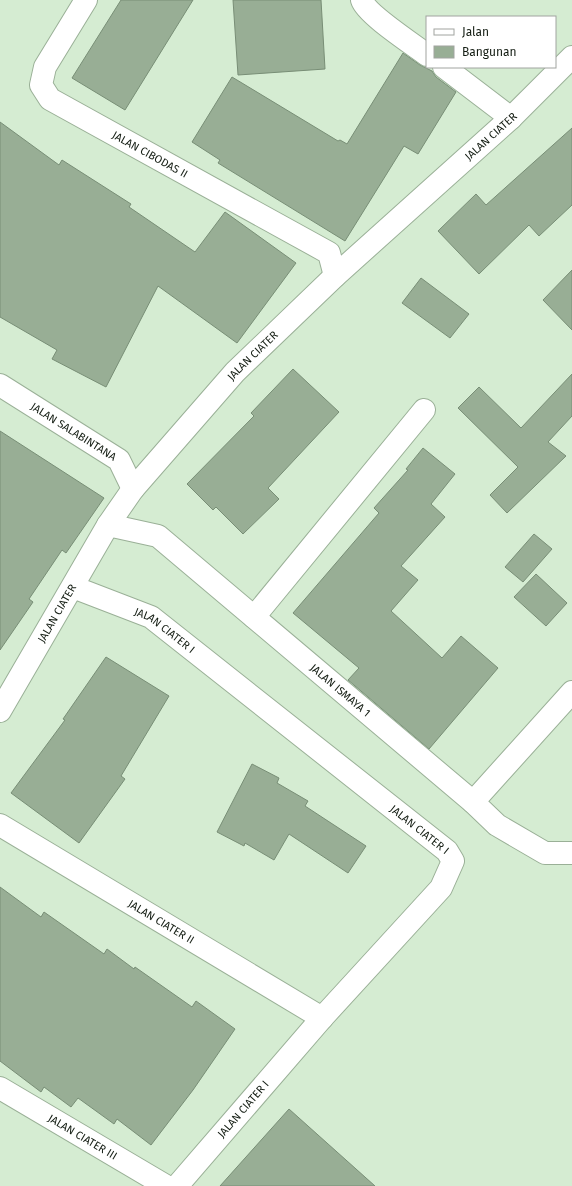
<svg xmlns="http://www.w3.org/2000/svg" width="572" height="1186" font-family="'Fira Sans',sans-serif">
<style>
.building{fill:#98ae95;stroke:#788e76}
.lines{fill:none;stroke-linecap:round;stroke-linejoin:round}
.minor-casing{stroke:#9ab097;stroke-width:24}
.minor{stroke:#fff;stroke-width:22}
.labels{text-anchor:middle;stroke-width:4;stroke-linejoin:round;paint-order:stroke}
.street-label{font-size:11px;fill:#131c12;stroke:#fff}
</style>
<rect width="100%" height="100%" fill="#d5ecd2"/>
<!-- building -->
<g class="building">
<path d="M 121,0 L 193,0 L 125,110 L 72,78 Z"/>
<path d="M 233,0 L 321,0 L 325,69 L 238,75 Z"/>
<path d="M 403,53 L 420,65 L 432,71 L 436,77 L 456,92 L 418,154 L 404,146 L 345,241 L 218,163 L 220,160 L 192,142 L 232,77 L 338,141 L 340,140 L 347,144 Z"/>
<path d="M 0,122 L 59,165 L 62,160 L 131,204 L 129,207 L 195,252 L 225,212 L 296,263 L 237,343 L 158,286 L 106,387 L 52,359 L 57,350 L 0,317 Z"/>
<path d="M 572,128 L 572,205 L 539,236 L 529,225 L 479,274 L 438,231 L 476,194 L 486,205 Z"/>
<path d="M 572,270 L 572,330 L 543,300 Z"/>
<path d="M 421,278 L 469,314 L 450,338 L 402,303 Z"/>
<path d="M 293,369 L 339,412 L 268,488 L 279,499 L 243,534 L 216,507 L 213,510 L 187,484 L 254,416 L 251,413 Z"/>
<path d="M 572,374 L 572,416 L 548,442 L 566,456 L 507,513 L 490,495 L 518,467 L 458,408 L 479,387 L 521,428 Z"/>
<path d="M 0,431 L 104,498 L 66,553 L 62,550 L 29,599 L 33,602 L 0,650 Z"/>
<path d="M 423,448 L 455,474 L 431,504 L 445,517 L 401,566 L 418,580 L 391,611 L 442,658 L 461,636 L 498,668 L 429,749 L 348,680 L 359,668 L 293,613 L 379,513 L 374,508 L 408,470 L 406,469 Z"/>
<path d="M 534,534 L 552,549 L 523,582 L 505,567 Z"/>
<path d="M 536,574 L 567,603 L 546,626 L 514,597 Z"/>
<path d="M 106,657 L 169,696 L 121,776 L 125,779 L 79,843 L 11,793 L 65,720 L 63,719 Z"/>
<path d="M 252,764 L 279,778 L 277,783 L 308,801 L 305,806 L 366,846 L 348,873 L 289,834 L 274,860 L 245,843 L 244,846 L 217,832 Z"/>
<path d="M 0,887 L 41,917 L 44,912 L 104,954 L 107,949 L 134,969 L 135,967 L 192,1007 L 196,1001 L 235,1029 L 193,1090 L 151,1145 L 117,1119 L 114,1124 L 78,1098 L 71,1107 L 44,1087 L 41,1092 L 0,1061 Z"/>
<path d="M 289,1109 L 375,1186 L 220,1186 Z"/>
</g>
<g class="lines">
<!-- minor casing -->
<g class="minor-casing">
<g id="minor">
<path id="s1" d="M 86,0 L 45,67 L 41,85 L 50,99 L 329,253 L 335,276"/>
<path d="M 362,0 C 366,14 414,45 427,55"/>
<path d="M 444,67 L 511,118"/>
<path id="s2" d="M 0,385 L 119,460 L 133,489"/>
<path id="s3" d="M 108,525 L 158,536 L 473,802 L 497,825 L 545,853 L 572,853"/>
<path id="s4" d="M 73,587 L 151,617 L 447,851 L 453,861 L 441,888 L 322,1018 L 177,1186"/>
<path d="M 254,617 L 424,410"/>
<path id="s5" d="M 0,711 L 108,525 L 133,489 L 235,372 L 335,276 L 511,118 L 572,57"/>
<path d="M 473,802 L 572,692"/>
<path id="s6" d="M 0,825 L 322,1018"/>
<path id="s7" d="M 0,1088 L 166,1186"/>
</g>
</g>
<!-- minor -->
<use href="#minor" class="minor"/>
</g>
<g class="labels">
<!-- street labels -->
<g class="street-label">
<text dy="4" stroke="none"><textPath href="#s5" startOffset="762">JALAN CIATER</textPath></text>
<text dy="4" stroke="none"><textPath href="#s1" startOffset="228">JALAN CIBODAS II</textPath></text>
<text dy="4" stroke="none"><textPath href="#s5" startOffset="438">JALAN CIATER</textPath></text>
<text dy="4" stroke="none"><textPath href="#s2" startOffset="87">JALAN SALABINTANA</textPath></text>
<text dy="4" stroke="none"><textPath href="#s5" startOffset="113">JALAN CIATER</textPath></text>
<text dy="4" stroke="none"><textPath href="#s4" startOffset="102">JALAN CIATER I</textPath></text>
<text dy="4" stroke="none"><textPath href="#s3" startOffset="290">JALAN ISMAYA 1</textPath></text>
<text dy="4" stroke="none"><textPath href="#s4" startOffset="426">JALAN CIATER I</textPath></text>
<text dy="4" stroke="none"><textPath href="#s6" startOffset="188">JALAN CIATER II</textPath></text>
<text transform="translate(243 1109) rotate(-49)" y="4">JALAN CIATER I</text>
<text dy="4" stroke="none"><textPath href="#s7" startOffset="96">JALAN CIATER III</textPath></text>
</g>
</g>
<!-- legend -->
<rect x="426" y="16" width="130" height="52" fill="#ffffff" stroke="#a1a4a0"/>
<rect x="434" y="29" width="20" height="6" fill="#ffffff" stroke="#a1a4a0"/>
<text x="462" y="36" font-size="12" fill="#131c12">Jalan</text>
<rect x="434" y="46" width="20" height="12" fill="#98ae95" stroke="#a1a4a0"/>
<text x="462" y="56" font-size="12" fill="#131c12">Bangunan</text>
</svg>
